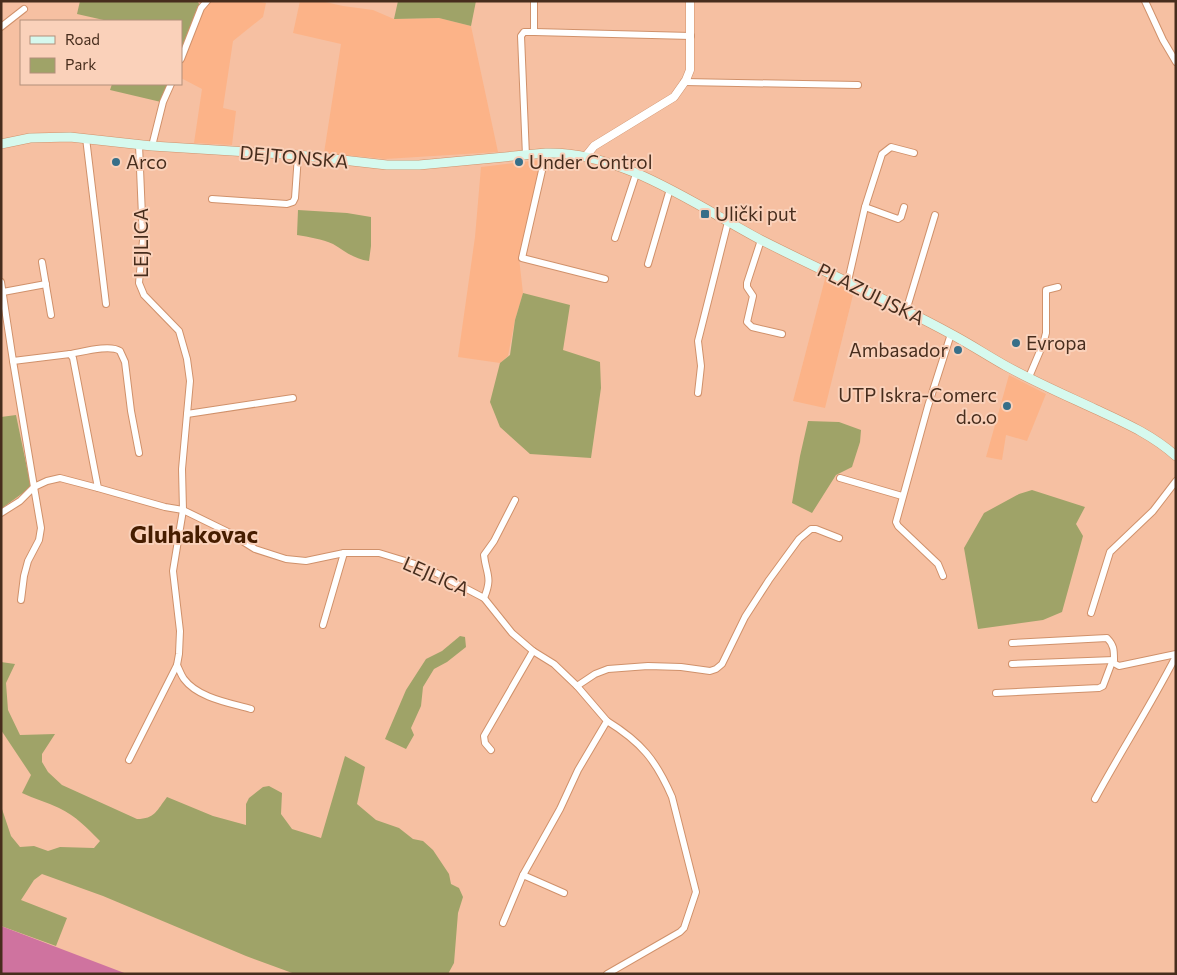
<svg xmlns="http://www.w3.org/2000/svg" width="1177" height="975" font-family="Commissioner,sans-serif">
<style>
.built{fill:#fcb388}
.green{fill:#9fa368}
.water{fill:#cf739f}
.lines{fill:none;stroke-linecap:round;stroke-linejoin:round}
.minor-casing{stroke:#d0916b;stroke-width:8}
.tertiary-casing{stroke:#d0916b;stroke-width:9}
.secondary-casing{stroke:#d0916b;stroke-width:10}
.minor{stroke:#fff;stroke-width:6}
.tertiary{stroke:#fff;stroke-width:8}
.secondary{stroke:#d6f9ee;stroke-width:9}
.poi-dot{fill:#376f89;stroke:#fad1ba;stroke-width:2}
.labels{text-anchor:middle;stroke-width:4;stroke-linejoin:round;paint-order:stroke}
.street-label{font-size:19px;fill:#472d1d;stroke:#fad1ba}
.poi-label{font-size:19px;fill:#472d1d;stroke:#fad1ba;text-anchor:start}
.district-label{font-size:24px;font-weight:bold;fill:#461d00;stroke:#fad1ba}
</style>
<rect width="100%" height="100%" fill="#f6c0a2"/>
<!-- built -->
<g class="built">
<path d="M 211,1 L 256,1 L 266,3 L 263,17 L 233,41 L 223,108 L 236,111 L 232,145 L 194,143 L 202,89 L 181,78 L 181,61 L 205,5 Z"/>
<path d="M 300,1 L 321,1 L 343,6 L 373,10 L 394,19 L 439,18 L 471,26 L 498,152 L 385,159 L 324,153 L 341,44 L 293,33 Z"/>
<path d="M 547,159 L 519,258 L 523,293 L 515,320 L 508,356 L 500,363 L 458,357 L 475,237 L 481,167 Z"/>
<path d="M 826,275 L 854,291 L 825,408 L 793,401 Z"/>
<path d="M 1009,375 L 1046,394 L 1027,441 L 1006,435 L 1002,460 L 986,457 Z"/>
</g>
<!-- green -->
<g class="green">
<path d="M 80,1 L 197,1 L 200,5 L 181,52 L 181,21 L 108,21 L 77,14 Z"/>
<path d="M 398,1 L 476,1 L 471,26 L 439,18 L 394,19 Z"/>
<path d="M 112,84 L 168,84 L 161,102 L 110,90 Z"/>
<path d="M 298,210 L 347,213 L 371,217 L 371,246 L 369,261 C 354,259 346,252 333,244 C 322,239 309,237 297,235 Z"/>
<path d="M 523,293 L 570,305 L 563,350 L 600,362 L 601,388 L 591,458 L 530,454 L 500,427 L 490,402 L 500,363 L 510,355 L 515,320 Z"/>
<path d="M 16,415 L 31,487 L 1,509 L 1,417 Z"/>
<path d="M 808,421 L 839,422 L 861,430 L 860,442 L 852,467 L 836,475 L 812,513 L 792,503 L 800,456 Z"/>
<path d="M 1032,490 L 1085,507 L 1076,524 L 1083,536 L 1062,612 L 1043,620 L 978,629 L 964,548 L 984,513 L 1019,494 Z"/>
<path d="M 460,636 L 465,637 L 466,647 L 447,662 L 434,669 L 423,687 L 421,706 L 411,728 L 414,735 L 406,749 L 385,739 L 406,690 L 426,659 L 442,651 Z"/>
<path d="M 1,662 L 15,664 L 6,683 L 8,710 L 20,735 L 55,734 L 42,754 L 42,762 L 48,772 L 62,785 L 137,819 C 155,819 157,810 167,797 L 213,816 L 246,825 L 246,804 L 249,798 L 263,787 L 269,786 L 282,793 L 281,814 L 292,829 L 321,838 L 345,756 L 365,767 L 357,804 L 376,820 L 399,828 L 413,839 L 423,841 L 433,850 L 449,874 L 451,884 L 459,888 L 463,897 L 458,913 L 454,963 L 448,974 L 295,974 L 246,956 L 103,896 L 42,874 L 34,880 L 21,900 L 67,918 L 56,946 L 1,926 L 1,806 L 11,836 L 20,847 L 34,846 L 48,851 L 60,847 L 94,848 L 100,841 C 87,828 76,816 59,808 C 47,802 34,799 22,793 L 31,775 L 1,730 Z"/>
</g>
<!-- water -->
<path class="water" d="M 1,926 L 127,974 L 1,974 Z"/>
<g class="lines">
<!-- minor casing -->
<g class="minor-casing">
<g id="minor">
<path d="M 1145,1 L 1163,40 L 1176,62"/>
<path d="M 1,27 L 24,9"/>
<path d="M 534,32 L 691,36"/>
<path d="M 181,59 L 201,8 L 207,1"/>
<path d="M 684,82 L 858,85"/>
<path d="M 86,138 L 106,304"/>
<path d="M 139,145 L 143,240 L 139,283 L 144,295 L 179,331 L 187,359 L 190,381 L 182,469 L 183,510 L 173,571 L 180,631 L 179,654 L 177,665 C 179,669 181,675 184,679 C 198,698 230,703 251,709"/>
<path d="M 152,146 L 163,102 L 171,84"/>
<path d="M 546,153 L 522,258 L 605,279"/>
<path d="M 526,156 L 521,36 L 524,32 L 534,32 L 534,1"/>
<path d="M 212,199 L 287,204 L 293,202 L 295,198 L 298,155"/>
<path d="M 865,207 L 898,219 L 901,217 L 904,207"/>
<path d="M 615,238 L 636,174"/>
<path d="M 761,240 L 747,283 L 747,287 L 753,296 L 747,322 L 752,327 L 782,334"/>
<path d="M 42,262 L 51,315"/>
<path d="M 648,264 L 670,189"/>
<path d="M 848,281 L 865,207 L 882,154 L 891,147 L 914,153"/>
<path d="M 1,282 L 13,361 L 70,354 L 73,358 L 98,488 L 165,507 L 183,510 L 228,532 L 255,549 L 286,559 L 306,561 L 344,553 L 379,553 L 425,567 L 484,598 L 512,633 L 533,651 L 554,664 L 577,686 L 607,721 L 578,770 L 560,809 L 523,875 L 503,923"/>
<path d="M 3,292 L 46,284"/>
<path d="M 906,311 L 935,215"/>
<path d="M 70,354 C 82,352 110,344 120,351 L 125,362 L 131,411 L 139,453"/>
<path d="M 13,361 L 34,487 L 47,481 L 60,478 L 98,488"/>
<path d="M 1029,377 L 1043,344 L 1046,333 L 1046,290 L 1058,287"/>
<path d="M 698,393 L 701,366 L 698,341 L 728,222"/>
<path d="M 187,414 L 293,398"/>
<path d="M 840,478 L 902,496"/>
<path d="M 1,513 L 20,501 L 34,487"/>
<path d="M 943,576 L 938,564 L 898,526 L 896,522 L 928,406 L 951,334"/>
<path d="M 484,598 C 493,577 486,574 484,555 L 494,541 L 515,500"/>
<path d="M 21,600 L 24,576 L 28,561 L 39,540 L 41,528 L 34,487"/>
<path d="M 1091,613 L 1110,552 L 1153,511 L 1176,481"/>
<path d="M 323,625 L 344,553"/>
<path d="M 1012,643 L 1107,638 C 1114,645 1114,650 1114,660 L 1112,662 L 1119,666 L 1176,654"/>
<path d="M 1012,664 L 1114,660"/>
<path d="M 577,686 L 595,674 L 608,669 L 648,666 L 681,667 L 710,671 L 716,669 L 722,664 L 745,617 L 769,580 L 799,539 L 811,529 L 816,529 L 839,538"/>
<path d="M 996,693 L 1099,688 L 1103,686 L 1112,662"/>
<path d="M 491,750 L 485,743 L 484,736 L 533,651"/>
<path d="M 129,760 L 177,665"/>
<path d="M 1095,799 C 1121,751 1151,705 1176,656"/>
<path d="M 523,875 L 564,893"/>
<path d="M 607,974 L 680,932 L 684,928 L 696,892 L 672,797 C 656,760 641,742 607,721"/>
</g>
</g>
<!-- tertiary casing -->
<g class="tertiary-casing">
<path id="tertiary" d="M 586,156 L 594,146 L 674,97 L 686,80 L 690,70 L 690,1"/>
</g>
<!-- secondary casing -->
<g class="secondary-casing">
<path id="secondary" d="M 1,144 L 30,138 L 70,137 L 152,146 L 298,155 L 387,165 L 419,165 L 546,153 C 621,151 697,206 761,240 C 824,272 889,300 951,334 C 970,344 988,356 1006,366 C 1035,382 1065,395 1095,409 C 1125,423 1151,434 1176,456"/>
</g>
<!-- minor -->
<use href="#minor" class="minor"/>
<!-- tertiary -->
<use href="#tertiary" class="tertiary"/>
<!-- secondary -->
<use href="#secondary" class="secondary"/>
</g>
<!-- markers -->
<g class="poi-dot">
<circle cx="116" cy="162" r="5"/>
<circle cx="519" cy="162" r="5"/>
<rect x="700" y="209" width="10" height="10" rx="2.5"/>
<circle cx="1016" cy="343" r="5"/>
<circle cx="958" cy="350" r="5"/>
<circle cx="1007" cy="406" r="5"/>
</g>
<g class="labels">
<!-- street labels -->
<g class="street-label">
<text transform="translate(294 157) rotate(5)" y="7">DEJTONSKA</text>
<text transform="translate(141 243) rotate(-90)" y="7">LEJLICA</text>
<text transform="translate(871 294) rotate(26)" y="7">PLAZULJSKA</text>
<text transform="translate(436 576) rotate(24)" y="7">LEJLICA</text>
</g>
<!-- poi labels -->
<g class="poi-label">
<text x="126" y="169">Arco</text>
<text x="529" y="169">Under Control</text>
<text x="715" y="221">Ulički put</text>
<text x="1026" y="350">Evropa</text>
<text x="948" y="357" text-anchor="end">Ambasador</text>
<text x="997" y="402" text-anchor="end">UTP Iskra-Comerc<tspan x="997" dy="22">d.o.o</tspan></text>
</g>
<!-- district labels -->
<g class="district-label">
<text x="194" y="543">Gluhakovac</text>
</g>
</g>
<!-- border -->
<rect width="1177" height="975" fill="none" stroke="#472d1d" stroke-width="5"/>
<!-- legend -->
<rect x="20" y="20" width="162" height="65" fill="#fad1ba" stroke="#b28f7b"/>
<rect x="30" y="36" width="25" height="8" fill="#d6f9ee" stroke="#b28f7b"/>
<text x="65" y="45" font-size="15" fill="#472d1d">Road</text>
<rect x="30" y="58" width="25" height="15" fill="#9fa368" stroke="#b28f7b"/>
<text x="65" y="70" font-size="15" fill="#472d1d">Park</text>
</svg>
